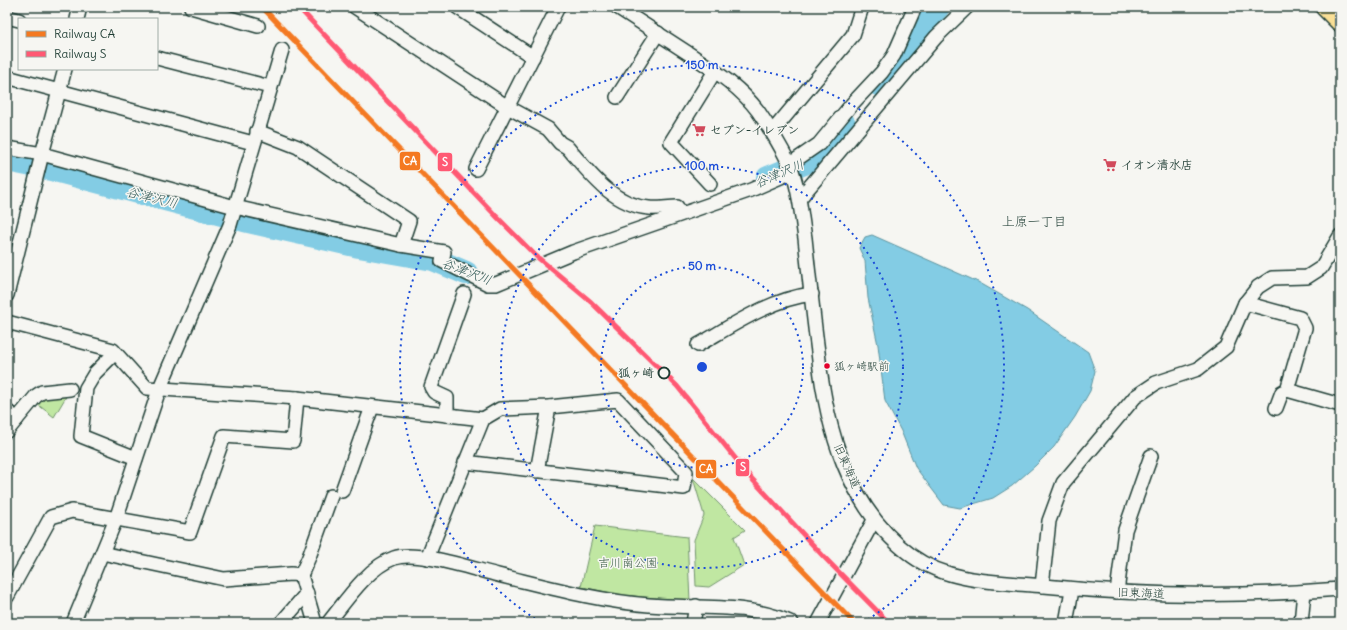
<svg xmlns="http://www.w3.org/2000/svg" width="1347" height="630" font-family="Delius,'Klee One',sans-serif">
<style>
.green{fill:#c0e7a2;stroke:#70926b}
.water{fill:#83cce4;stroke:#5b939e}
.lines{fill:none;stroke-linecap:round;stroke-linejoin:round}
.river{stroke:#83cce4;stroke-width:24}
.minor-casing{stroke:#1f3d34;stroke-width:16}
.major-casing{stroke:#1f3d34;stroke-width:20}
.minor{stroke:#f6f6f2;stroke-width:13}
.major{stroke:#f9df96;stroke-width:17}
.rail-1-casing{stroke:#f6f6f2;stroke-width:8}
.rail-2-casing{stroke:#f6f6f2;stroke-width:8}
.rail-1{stroke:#f47921;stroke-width:5}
.rail-2{stroke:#ff5973;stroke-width:5}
.ring{fill:none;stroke:#1d4ed8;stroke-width:2;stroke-dasharray:2 4}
.bus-dot{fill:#e4002b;stroke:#f6f6f2;stroke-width:1.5}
.stop-dot{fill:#f6f6f2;stroke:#1f3d34;stroke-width:2}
.labels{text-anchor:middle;stroke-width:3;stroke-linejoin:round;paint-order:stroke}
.bus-label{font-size:11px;fill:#1f3d34;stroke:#f6f6f2;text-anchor:start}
.poi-label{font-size:12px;font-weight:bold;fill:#1f3d34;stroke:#f6f6f2;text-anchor:start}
.stop-label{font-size:12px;font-weight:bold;fill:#1f3d34;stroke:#f6f6f2;text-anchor:end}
.street-label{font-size:12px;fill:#1f3d34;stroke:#f6f6f2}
.park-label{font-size:12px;fill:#3f5f4a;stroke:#f6f6f2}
.water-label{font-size:13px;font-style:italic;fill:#335a57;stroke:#f6f6f2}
.neighbourhood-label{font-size:13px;fill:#1f3d34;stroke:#f6f6f2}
.centre{fill:#1d4ed8;stroke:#f6f6f2;stroke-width:2}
.ring-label{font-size:12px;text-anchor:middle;font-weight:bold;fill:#1d4ed8;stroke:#f6f6f2;stroke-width:3;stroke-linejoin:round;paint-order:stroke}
.line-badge{stroke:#f6f6f2;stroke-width:1.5}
.badge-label{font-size:11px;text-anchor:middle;font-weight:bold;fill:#fff}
</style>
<rect width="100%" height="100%" fill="#f6f6f2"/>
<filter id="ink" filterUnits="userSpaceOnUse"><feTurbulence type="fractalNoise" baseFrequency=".025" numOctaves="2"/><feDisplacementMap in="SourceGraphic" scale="8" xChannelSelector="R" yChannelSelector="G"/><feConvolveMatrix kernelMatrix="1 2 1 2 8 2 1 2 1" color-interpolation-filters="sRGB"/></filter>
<g filter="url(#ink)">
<!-- green -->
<g class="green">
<path d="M 67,395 L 54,417 L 37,404 L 42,396 Z"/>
<path d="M 693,478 L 745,530 L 734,537 L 744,565 L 709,587 L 696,586 L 694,540 L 704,515 Z"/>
<path d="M 595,526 L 687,537 L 690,601 L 621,595 L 581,587 Z"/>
</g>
<!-- water -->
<path class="water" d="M 872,235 L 978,282 L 1027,310 L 1088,352 L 1095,371 L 1090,391 L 1075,417 L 1054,447 L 1035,466 L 1012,486 L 993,498 L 960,508 L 944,505 L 916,468 L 901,431 L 885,401 L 878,345 L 868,298 L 865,261 L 859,248 L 865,237 Z"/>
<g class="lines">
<!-- river -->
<g class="river">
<path d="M 878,84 L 909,48 L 928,18 L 938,7"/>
<path d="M 7,160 L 47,168 L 244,220 L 359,246 L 433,259 L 466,273"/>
<path d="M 768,178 L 802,164 L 821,152 L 844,124"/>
</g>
<!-- minor casing -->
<g class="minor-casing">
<g id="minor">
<path d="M 191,7 L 258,26"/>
<path d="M 355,7 L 506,106 L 548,129 L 560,143 L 567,147 C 589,172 612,205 649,208 C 658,209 668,207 677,207 L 680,214"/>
<path d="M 457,7 L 533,57"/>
<path d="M 617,7 C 642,23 666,39 691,55 C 715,71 740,87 758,111 C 769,127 780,145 789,163 C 799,186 801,213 805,238 C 809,276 813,314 818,352 C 826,428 848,509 912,556 C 949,583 1000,582 1044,586 C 1142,596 1242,597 1340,589"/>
<path d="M 7,17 L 19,20"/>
<path d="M 77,19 L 80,7"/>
<path d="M 157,58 L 270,87"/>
<path d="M 7,77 L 253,143"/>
<path d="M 617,97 L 658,33"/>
<path d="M 257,131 L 298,147 L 409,221 L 401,245"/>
<path d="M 772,132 L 853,35 L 862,7"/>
<path d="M 7,148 L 42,154 L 235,207 L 401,245 L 444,252 L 442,261 L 488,284 L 496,284 L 573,252 L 751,190 L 792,172"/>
<path d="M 790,164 L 819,144 L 852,104 L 882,72 L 894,55 L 915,7"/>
<path d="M 476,169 L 558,7"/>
<path d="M 710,184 L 671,142 L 715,71"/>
<path d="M 800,198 L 936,37 L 967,7"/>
<path d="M 7,295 L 42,154 L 65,69"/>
<path d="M 1245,303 L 1300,318 L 1305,328 L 1287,390 L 1282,392 L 1276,408"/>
<path d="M 7,322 L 113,350 L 147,388 L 297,398 L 483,419"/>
<path d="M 698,345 C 733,325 771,299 812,294"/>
<path d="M 115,353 L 95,373 L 86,388 L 81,436 L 136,458"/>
<path d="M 1287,390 L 1340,405"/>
<path d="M 7,411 L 17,419"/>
<path d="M 447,415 L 447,398 L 434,392 L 431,387 L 464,294"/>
<path d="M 7,431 L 36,396 L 42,392 L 70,389"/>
<path d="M 537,471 L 549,407"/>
<path d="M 342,491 L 372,407"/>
<path d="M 102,553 L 224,579 L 291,574 L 301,575 L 315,623"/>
<path d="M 427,558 L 483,419 L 500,409 L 549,407 L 618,400 L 686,472 L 684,488 L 465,462"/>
<path d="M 301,575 L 309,557 L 331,496"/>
<path d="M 1042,586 L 1049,521 L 1063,483 L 1135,397 L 1156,383 L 1198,369 L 1226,347 L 1245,303 L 1258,287 L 1272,278 L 1307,277 L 1321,268 L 1340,236"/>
<path d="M 1117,592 L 1125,530 L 1151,456"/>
<path d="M 7,597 L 51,517 L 72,511 L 190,532 L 224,436 L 293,441 L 297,398"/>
<path d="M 73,623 L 116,519 L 159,390 L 230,225 L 282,50"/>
<path d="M 281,623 L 307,593"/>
<path d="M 328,623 C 345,602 368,567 394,558 C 418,550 473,569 498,575 C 548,587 598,601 649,605 C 697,609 747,602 792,623"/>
<path d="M 693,623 L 696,606"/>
<path d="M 818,623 L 874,520"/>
<path d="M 1066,623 L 1072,590"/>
<path d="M 1301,623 L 1304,592"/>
</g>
</g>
<!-- major casing -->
<g class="major-casing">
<path id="major" d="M 1324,7 L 1340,23"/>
</g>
<!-- minor -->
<use href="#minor" class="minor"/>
<!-- major -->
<use href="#major" class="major"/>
<!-- rail-1 casing -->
<g class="rail-1-casing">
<path id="rail-1" d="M 262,7 L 854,623"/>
</g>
<!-- rail-2 casing -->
<g class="rail-2-casing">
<path id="rail-2" d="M 298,7 L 498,218 L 536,256 L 591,302 L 677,386 L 752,479 L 824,557 L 889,623"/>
</g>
<!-- rail-1 -->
<use href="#rail-1" class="rail-1"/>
<!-- rail-2 -->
<use href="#rail-2" class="rail-2"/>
</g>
</g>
<!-- distance rings -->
<g class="ring">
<circle cx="702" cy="367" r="101"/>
<circle cx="702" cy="367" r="201"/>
<path d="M540 622A302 302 0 1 1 864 622"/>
</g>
<!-- icons -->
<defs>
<g id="supermarket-bare" transform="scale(1.08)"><path d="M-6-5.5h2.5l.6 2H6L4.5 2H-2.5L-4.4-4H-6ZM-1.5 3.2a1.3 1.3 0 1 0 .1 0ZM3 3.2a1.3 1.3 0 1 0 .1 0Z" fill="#d1495b" stroke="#f6f6f2" stroke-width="2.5" paint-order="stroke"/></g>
</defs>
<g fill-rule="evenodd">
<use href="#supermarket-bare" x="699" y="130"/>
<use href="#supermarket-bare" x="1110" y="165"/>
</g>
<!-- markers -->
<circle class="bus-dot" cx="827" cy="366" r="3.5"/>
<circle class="stop-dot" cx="664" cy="373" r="5.5"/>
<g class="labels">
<!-- bus labels -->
<g class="bus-label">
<text x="834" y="370">狐ヶ崎駅前</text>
</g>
<!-- poi labels -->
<g class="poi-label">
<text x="710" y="134">セブン-イレブン</text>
<text x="1121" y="169">イオン清水店</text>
</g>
<!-- stop labels -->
<g class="stop-label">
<text x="654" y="377">狐ヶ崎</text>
</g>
<!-- street labels -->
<g class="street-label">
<text transform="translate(847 466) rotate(66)" y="4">旧東海道</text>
<text transform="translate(1141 593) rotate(2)" y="4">旧東海道</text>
</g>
<!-- park labels -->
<g class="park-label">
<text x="628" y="567">吉川南公園</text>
</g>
<!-- water labels -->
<g class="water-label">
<text transform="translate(779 173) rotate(-23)" y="5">谷津沢川</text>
<text transform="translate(152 197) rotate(14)" y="5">谷津沢川</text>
<text transform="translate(467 271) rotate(21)" y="5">谷津沢川</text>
</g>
<!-- neighbourhood labels -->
<g class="neighbourhood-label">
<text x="1034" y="226">上原一丁目</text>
</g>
</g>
<circle cx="702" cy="367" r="6" class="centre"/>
<g class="ring-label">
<text x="702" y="69">150 m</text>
<text x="702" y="170">100 m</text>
<text x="702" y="270">50 m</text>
</g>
<g class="line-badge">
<rect x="399" y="151" width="22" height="20" rx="4" fill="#f47921"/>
<rect x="437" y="152" width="16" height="20" rx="4" fill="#ff5973"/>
<rect x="735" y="458" width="15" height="19" rx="4" fill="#ff5973"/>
<rect x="695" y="459" width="22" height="20" rx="4" fill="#f47921"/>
</g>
<g class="badge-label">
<text x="410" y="165">CA</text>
<text x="445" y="166">S</text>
<text x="743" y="471">S</text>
<text x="706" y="473">CA</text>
</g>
<!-- margin -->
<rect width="1347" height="630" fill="none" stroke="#f6f6f2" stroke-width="24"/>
<rect x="12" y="12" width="1323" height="606" fill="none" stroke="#1f3d34" stroke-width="1.5" filter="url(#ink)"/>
<!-- legend -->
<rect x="18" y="18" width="140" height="52" fill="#f6f6f2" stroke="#a0aca6"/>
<rect x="26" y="31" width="20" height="6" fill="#f47921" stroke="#a0aca6"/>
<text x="54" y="38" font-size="12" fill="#1f3d34">Railway CA</text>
<rect x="26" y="51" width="20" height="6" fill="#ff5973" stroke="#a0aca6"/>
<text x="54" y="58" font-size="12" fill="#1f3d34">Railway S</text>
</svg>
